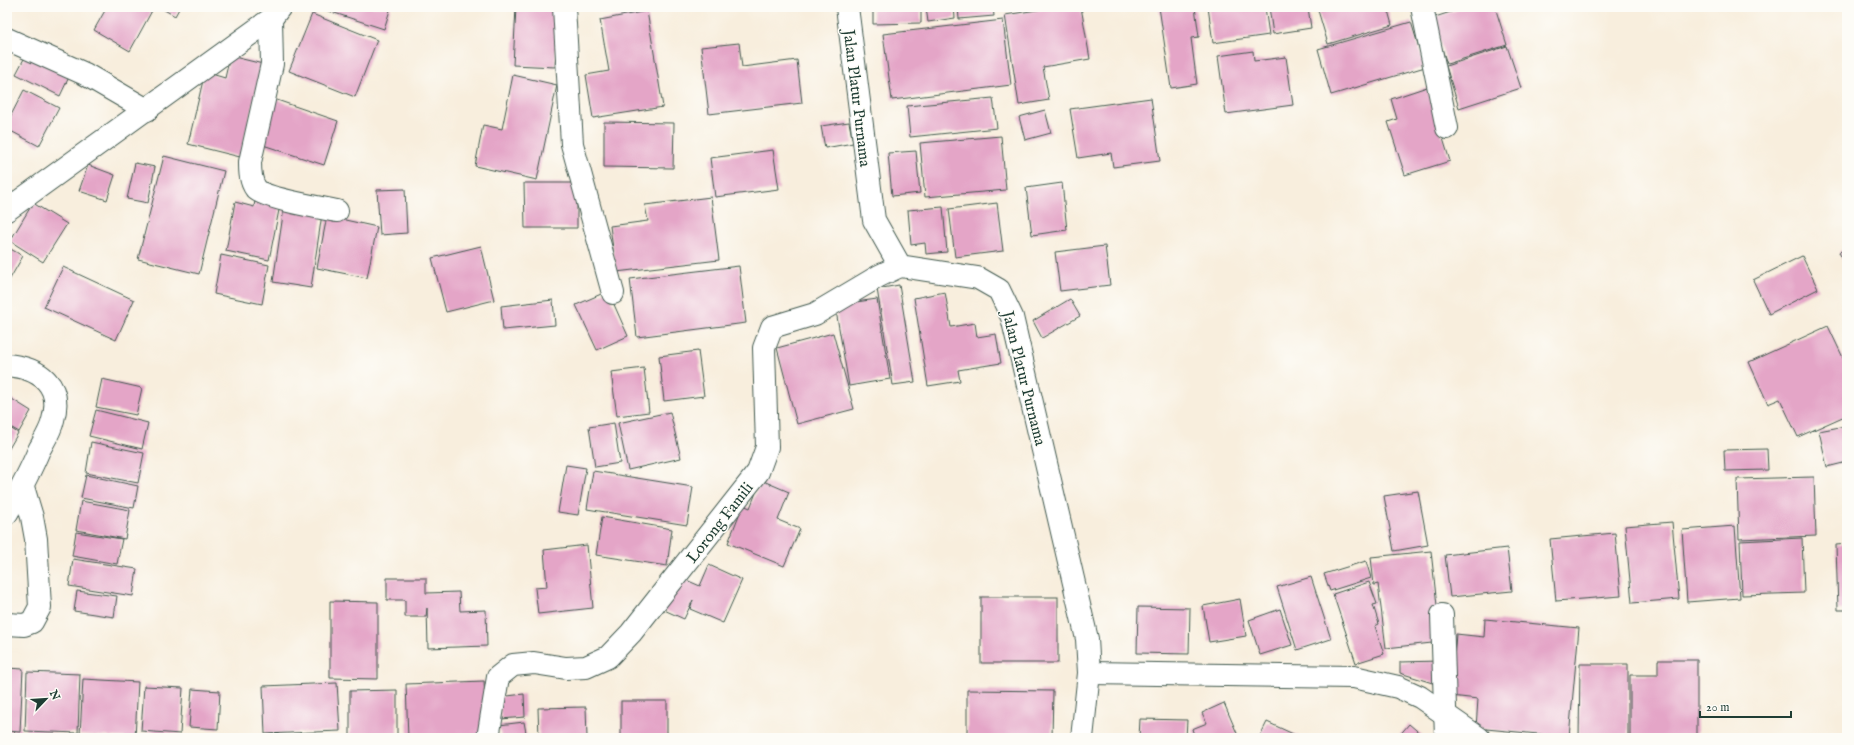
<svg xmlns="http://www.w3.org/2000/svg" width="1854" height="745" font-family="'IM FELL English',serif">
<style>
.building{fill:#e4a5c7}
.lines{fill:none;stroke-linecap:round;stroke-linejoin:round}
.minor-casing{stroke:#40584d;stroke-width:24}
.minor{stroke:#fff;stroke-width:22}
.labels{text-anchor:middle;stroke-width:3;stroke-linejoin:round;paint-order:stroke}
.street-label{font-size:16px;fill:#1f3d34;stroke:#fdfcf7}
</style>
<rect width="100%" height="100%" fill="#fdfcf7"/>
<filter id="ink" filterUnits="userSpaceOnUse"><feTurbulence type="fractalNoise" baseFrequency=".025" numOctaves="2"/><feDisplacementMap in="SourceGraphic" scale="8" xChannelSelector="R" yChannelSelector="G"/><feConvolveMatrix kernelMatrix="1 2 1 2 8 2 1 2 1" color-interpolation-filters="sRGB"/></filter>
<filter id="wash" filterUnits="userSpaceOnUse"><feTurbulence type="fractalNoise" baseFrequency=".012" numOctaves="4" result="noise"/><feDisplacementMap in="SourceGraphic" scale="16" xChannelSelector="R" yChannelSelector="G"/><feGaussianBlur stdDeviation="0.9" result="paint"/><feColorMatrix in="noise" values="0 0 0 0 0 0 0 0 0 0 0 0 0 0 0 0 0 1.4 0 .05"/><feComposite in="paint" operator="in"/></filter>
<g filter="url(#wash)">
<rect width="100%" height="100%" fill="#f8eedd"/>
<g id="blocks">
<!-- building -->
<g class="building">
<path d="M 107,7 L 154,7 L 130,51 L 94,30 Z"/>
<path d="M 159,7 L 180,7 L 175,16 Z"/>
<path d="M 316,7 L 391,7 L 384,29 Z"/>
<path d="M 516,7 L 558,9 L 555,67 L 513,65 Z"/>
<path d="M 873,7 L 921,7 L 921,23 L 873,24 Z"/>
<path d="M 926,7 L 954,7 L 955,18 L 928,22 Z"/>
<path d="M 958,7 L 993,7 L 994,16 L 959,19 Z"/>
<path d="M 1056,7 L 1081,7 L 1090,59 L 1043,67 L 1049,100 L 1019,105 L 1005,15 Z"/>
<path d="M 1159,7 L 1195,7 L 1199,37 L 1191,38 L 1197,84 L 1171,88 Z"/>
<path d="M 1208,7 L 1265,7 L 1269,35 L 1213,43 Z"/>
<path d="M 1269,7 L 1308,7 L 1311,28 L 1273,34 Z"/>
<path d="M 1317,7 L 1387,7 L 1392,25 L 1328,44 Z"/>
<path d="M 1466,7 L 1495,7 L 1507,45 L 1447,64 L 1432,18 Z"/>
<path d="M 647,11 L 663,107 L 593,118 L 586,75 L 609,71 L 600,20 Z"/>
<path d="M 312,14 L 377,40 L 355,97 L 289,71 Z"/>
<path d="M 1003,20 L 1011,85 L 892,100 L 883,34 Z"/>
<path d="M 1411,22 L 1425,67 L 1331,95 L 1318,49 Z"/>
<path d="M 739,43 L 742,67 L 797,60 L 802,103 L 709,114 L 701,47 Z"/>
<path d="M 1507,46 L 1521,88 L 1459,108 L 1446,66 Z"/>
<path d="M 1253,51 L 1254,61 L 1286,57 L 1293,105 L 1226,114 L 1218,56 Z"/>
<path d="M 26,55 L 69,77 L 60,96 L 16,74 Z"/>
<path d="M 230,56 L 263,64 L 240,157 L 188,144 L 205,72 L 225,78 Z"/>
<path d="M 513,75 L 557,85 L 537,180 L 475,166 L 483,125 L 502,129 Z"/>
<path d="M 1427,87 L 1450,161 L 1405,175 L 1388,122 L 1397,119 L 1391,99 Z"/>
<path d="M 24,90 L 59,108 L 39,146 L 7,129 L 7,123 Z"/>
<path d="M 993,98 L 997,128 L 910,137 L 907,106 Z"/>
<path d="M 1151,98 L 1160,161 L 1113,167 L 1111,153 L 1078,158 L 1070,109 Z"/>
<path d="M 274,99 L 338,121 L 324,165 L 260,144 Z"/>
<path d="M 1045,110 L 1051,133 L 1025,140 L 1019,117 Z"/>
<path d="M 604,122 L 674,123 L 673,168 L 604,167 Z"/>
<path d="M 849,122 L 853,143 L 825,148 L 821,126 Z"/>
<path d="M 1001,136 L 1006,190 L 925,197 L 920,143 Z"/>
<path d="M 773,150 L 779,189 L 715,197 L 710,158 Z"/>
<path d="M 916,151 L 920,193 L 892,196 L 888,153 Z"/>
<path d="M 164,156 L 224,171 L 199,274 L 138,259 Z"/>
<path d="M 135,163 L 155,167 L 148,203 L 127,199 Z"/>
<path d="M 88,165 L 115,175 L 107,200 L 79,191 Z"/>
<path d="M 524,183 L 577,183 L 577,228 L 525,228 Z"/>
<path d="M 1062,183 L 1067,230 L 1032,235 L 1026,188 Z"/>
<path d="M 405,189 L 407,233 L 380,235 L 377,190 Z"/>
<path d="M 711,197 L 719,260 L 616,272 L 610,226 L 648,221 L 645,205 Z"/>
<path d="M 255,200 L 280,205 L 269,260 L 226,251 L 235,202 L 254,207 Z"/>
<path d="M 33,203 L 67,224 L 43,262 L 10,241 Z"/>
<path d="M 997,203 L 1003,251 L 955,257 L 949,209 Z"/>
<path d="M 943,207 L 947,252 L 926,254 L 925,243 L 911,245 L 908,210 Z"/>
<path d="M 284,208 L 322,214 L 311,288 L 273,282 Z"/>
<path d="M 327,216 L 377,227 L 367,278 L 317,268 Z"/>
<path d="M 481,246 L 494,300 L 446,312 L 432,258 Z"/>
<path d="M 1105,246 L 1110,285 L 1060,291 L 1055,252 Z"/>
<path d="M 7,247 L 23,256 L 7,284 Z"/>
<path d="M 1847,249 L 1847,270 L 1839,252 Z"/>
<path d="M 221,255 L 269,265 L 262,304 L 214,294 Z"/>
<path d="M 1802,256 L 1818,289 L 1769,314 L 1753,280 Z"/>
<path d="M 739,266 L 746,323 L 637,337 L 630,279 Z"/>
<path d="M 63,267 L 134,300 L 116,340 L 44,307 Z"/>
<path d="M 899,285 L 915,382 L 893,385 L 877,289 Z"/>
<path d="M 608,291 L 628,336 L 597,350 L 576,305 Z"/>
<path d="M 945,292 L 951,327 L 975,323 L 977,337 L 996,334 L 1001,363 L 958,370 L 960,381 L 928,386 L 914,298 Z"/>
<path d="M 877,299 L 890,379 L 849,386 L 835,305 Z"/>
<path d="M 1070,299 L 1080,316 L 1042,338 L 1033,321 Z"/>
<path d="M 553,300 L 555,325 L 503,330 L 501,306 Z"/>
<path d="M 1828,326 L 1847,366 L 1847,415 L 1798,437 L 1780,399 L 1768,404 L 1749,362 Z"/>
<path d="M 833,333 L 854,409 L 797,424 L 777,348 Z"/>
<path d="M 698,351 L 704,396 L 664,401 L 659,356 Z"/>
<path d="M 644,368 L 649,412 L 617,416 L 611,372 Z"/>
<path d="M 102,379 L 142,388 L 136,415 L 96,407 Z"/>
<path d="M 7,396 L 31,411 L 19,432 L 7,425 Z"/>
<path d="M 96,410 L 148,423 L 142,449 L 89,436 Z"/>
<path d="M 670,412 L 681,458 L 628,470 L 618,423 Z"/>
<path d="M 614,423 L 620,463 L 595,467 L 589,427 Z"/>
<path d="M 7,426 L 18,433 L 7,452 Z"/>
<path d="M 1845,426 L 1847,434 L 1847,462 L 1827,467 L 1819,431 Z"/>
<path d="M 91,442 L 144,453 L 138,483 L 86,473 Z"/>
<path d="M 1767,449 L 1768,470 L 1725,471 L 1724,450 Z"/>
<path d="M 566,465 L 586,468 L 578,515 L 558,512 Z"/>
<path d="M 593,471 L 693,487 L 687,525 L 587,509 Z"/>
<path d="M 86,475 L 138,486 L 134,508 L 81,498 Z"/>
<path d="M 1814,477 L 1816,536 L 1739,539 L 1737,479 Z"/>
<path d="M 761,480 L 789,492 L 778,520 L 800,529 L 784,566 L 728,543 L 743,505 L 750,508 Z"/>
<path d="M 1418,491 L 1428,545 L 1394,551 L 1384,496 Z"/>
<path d="M 81,501 L 130,510 L 125,539 L 76,530 Z"/>
<path d="M 602,517 L 672,529 L 667,566 L 596,555 Z"/>
<path d="M 1672,522 L 1679,599 L 1632,603 L 1625,526 Z"/>
<path d="M 1735,526 L 1740,598 L 1687,602 L 1682,530 Z"/>
<path d="M 76,532 L 122,539 L 117,564 L 72,556 Z"/>
<path d="M 1615,533 L 1621,596 L 1556,601 L 1550,539 Z"/>
<path d="M 1802,538 L 1804,593 L 1742,595 L 1740,541 Z"/>
<path d="M 1847,544 L 1847,610 L 1838,610 L 1836,545 Z"/>
<path d="M 587,545 L 593,608 L 538,614 L 535,588 L 547,587 L 544,550 Z"/>
<path d="M 1507,548 L 1512,591 L 1450,597 L 1445,555 Z"/>
<path d="M 1431,551 L 1441,642 L 1386,648 L 1378,584 L 1374,585 L 1371,557 Z"/>
<path d="M 73,559 L 137,569 L 133,596 L 69,586 Z"/>
<path d="M 1366,561 L 1371,578 L 1330,591 L 1324,574 Z"/>
<path d="M 709,565 L 742,580 L 723,623 L 690,609 L 693,600 L 684,619 L 662,609 L 677,576 L 700,586 Z"/>
<path d="M 1311,577 L 1331,639 L 1297,650 L 1277,587 Z"/>
<path d="M 387,578 L 426,578 L 426,593 L 459,592 L 460,611 L 486,610 L 487,646 L 428,648 L 427,608 L 426,617 L 405,617 L 405,600 L 387,600 Z"/>
<path d="M 1369,582 L 1377,604 L 1373,605 L 1379,624 L 1375,626 L 1384,654 L 1356,663 L 1333,594 Z"/>
<path d="M 77,591 L 117,596 L 114,617 L 74,611 Z"/>
<rect x="981" y="597" width="77" height="66"/>
<path d="M 1240,599 L 1246,636 L 1209,642 L 1203,606 Z"/>
<path d="M 330,601 L 378,602 L 378,679 L 330,678 Z"/>
<path d="M 1138,607 L 1190,608 L 1189,654 L 1137,653 Z"/>
<path d="M 1280,609 L 1292,645 L 1260,655 L 1249,620 Z"/>
<path d="M 1485,619 L 1579,628 L 1569,737 L 1476,728 L 1478,699 L 1451,696 L 1456,634 L 1484,637 Z"/>
<path d="M 1658,660 L 1697,660 L 1697,738 L 1630,738 L 1630,675 L 1658,675 Z"/>
<path d="M 1439,661 L 1439,685 L 1400,673 L 1400,662 Z"/>
<path d="M 1580,664 L 1628,664 L 1628,738 L 1579,738 Z"/>
<path d="M 7,668 L 23,669 L 20,732 L 7,731 Z"/>
<path d="M 27,672 L 80,674 L 78,733 L 25,731 Z"/>
<path d="M 83,679 L 138,682 L 135,738 L 80,735 Z"/>
<path d="M 484,681 L 487,738 L 408,738 L 406,684 Z"/>
<path d="M 337,683 L 340,731 L 265,734 L 263,686 Z"/>
<path d="M 144,686 L 183,688 L 180,734 L 141,731 Z"/>
<path d="M 192,689 L 220,691 L 218,729 L 189,727 Z"/>
<path d="M 397,690 L 397,738 L 350,738 L 350,691 Z"/>
<path d="M 967,690 L 1053,691 L 1052,738 L 967,738 Z"/>
<path d="M 524,694 L 525,717 L 501,719 L 499,697 Z"/>
<rect x="621" y="701" width="46" height="37"/>
<path d="M 1224,703 L 1239,738 L 1195,738 L 1192,729 L 1207,723 L 1202,713 Z"/>
<path d="M 586,707 L 587,738 L 539,738 L 538,708 Z"/>
<path d="M 1140,719 L 1187,720 L 1186,738 L 1139,738 Z"/>
<path d="M 524,722 L 527,738 L 501,738 L 499,725 Z"/>
<path d="M 1267,722 L 1302,738 L 1259,738 Z"/>
<path d="M 1409,724 L 1423,736 L 1422,738 L 1398,737 Z"/>
</g>
</g>
</g>
<g filter="url(#ink)">
<use href="#blocks" fill-opacity="0" stroke="#40584d" stroke-width="1"/>
<g class="lines">
<!-- minor casing -->
<g class="minor-casing">
<g id="minor">
<path d="M 564,7 L 572,144 L 613,293"/>
<path d="M 847,7 L 874,220 L 900,266 L 978,278 L 999,290 L 1012,317 L 1087,639 L 1089,673 L 1082,738"/>
<path d="M 1422,7 L 1447,128"/>
<path d="M 271,19 L 272,64 L 250,162 C 250,171 250,181 256,189 C 264,198 322,208 337,211"/>
<path d="M 7,39 L 85,74 L 147,110"/>
<path d="M 7,210 L 271,19 L 280,7"/>
<path d="M 7,365 C 40,368 63,385 53,420 C 51,430 44,441 39,450 C 30,472 19,492 7,513"/>
<path d="M 1442,615 L 1446,738"/>
<path d="M 7,624 L 24,625 L 32,622 L 40,607 L 36,539 L 32,517 L 23,487"/>
<path d="M 1089,673 L 1354,677 L 1398,687 L 1420,697 L 1479,738"/>
<path d="M 488,738 L 498,677 L 513,665 L 534,663 L 566,668 L 586,667 L 608,657 L 631,633 L 758,472 L 767,447 L 764,348 L 772,327 L 815,314 L 879,276 L 900,266"/>
</g>
</g>
<!-- minor -->
<use href="#minor" class="minor"/>
</g>
</g>
<g class="labels">
<!-- street labels -->
<g class="street-label">
<text transform="translate(858 98) rotate(83)" y="6">Jalan Platur Purnama</text>
<text transform="translate(1025 378) rotate(76)" y="6">Jalan Platur Purnama</text>
<text transform="translate(719 522) rotate(-52)" y="6">Lorong Famili</text>
</g>
</g>
<!-- margin -->
<rect width="1854" height="745" fill="none" stroke="#fdfcf7" stroke-width="24"/>
<!-- north arrow -->
<g transform="translate(46 699) rotate(65)" stroke="#fdfcf7" stroke-width="3" paint-order="stroke">
<path d="M0-3L7 15L0 10L-7 15Z" fill="#1f3d34"/>
<text y="-6" font-size="11" font-weight="bold" text-anchor="middle" fill="#1f3d34">N</text>
</g>
<!-- scale -->
<path d="M1700 711v6h91v-6" fill="none" stroke="#1f3d34" stroke-width="2"/>
<text x="1706" y="711" font-size="12" fill="#1f3d34" stroke="#fdfcf7" stroke-width="3" paint-order="stroke">20 m</text>
</svg>
